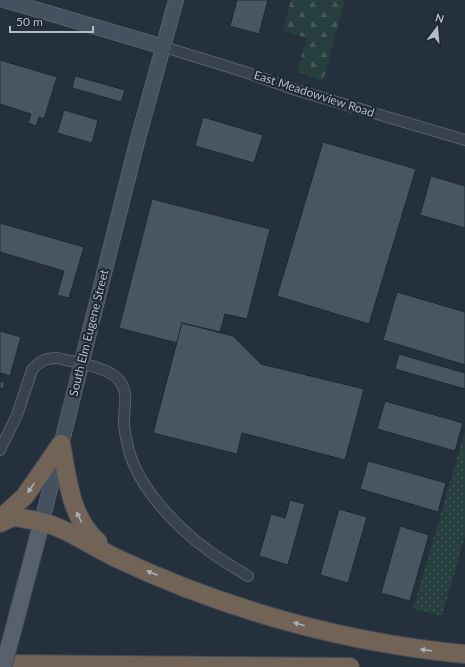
<svg xmlns="http://www.w3.org/2000/svg" width="465" height="667" font-family="Lato,sans-serif">
<style>
.grass{fill:url(#grass-dots)}
.forest{fill:url(#forest-firs)}
.building{fill:#485662;stroke:#1f2933}
.lines{fill:none;stroke-linecap:round;stroke-linejoin:round}
.street-casing{stroke:#56606a;stroke-width:12}
.secondary-casing{stroke:#56606a;stroke-width:16}
.primary-casing{stroke:#414b55;stroke-width:18}
.highway-casing{stroke:#434d57;stroke-width:20}
.street{stroke:#38424c;stroke-width:10}
.secondary{stroke:#46515f;stroke-width:14}
.primary{stroke:#56616c;stroke-width:16}
.highway{stroke:#716456;stroke-width:18}
.primary-bridge-casing{stroke:#414b55;stroke-width:18;stroke-linecap:butt}
.primary-bridge{stroke:#56616c;stroke-width:16}
.oneway{fill:#aab0b6}
.labels{text-anchor:middle;stroke-width:4;stroke-linejoin:round;paint-order:stroke}
.street-label{font-size:12px;fill:#b4bdc7;stroke:#1d2731}
</style>
<defs>
<pattern id="grass-dots" width="8" height="8" patternUnits="userSpaceOnUse"><rect width="8" height="8" fill="#273e3e"/><path d="M2 2h.1M6 6h.1" fill="none" stroke="#445858" stroke-width="1.8" stroke-linecap="round"/></pattern>
<pattern id="forest-firs" width="22" height="20" patternUnits="userSpaceOnUse"><rect width="22" height="20" fill="#273e3e"/><path d="M5 1l3.5 6h-7zM16 11l3.5 6h-7z" fill="#445858"/></pattern>
</defs>
<rect width="100%" height="100%" fill="#24303b"/>
<!-- grass -->
<path class="grass" d="M 465,431 L 465,536 L 442,616 L 413,609 Z"/>
<!-- forest -->
<path class="forest" d="M 291,0 L 345,0 L 323,81 L 297,71 L 307,38 L 283,30 Z"/>
<!-- building -->
<g class="building">
<path d="M 237,0 L 268,0 L 259,34 L 230,26 Z"/>
<path d="M 0,60 L 57,77 L 44,119 L 39,117 L 36,126 L 28,123 L 31,114 L 0,104 Z"/>
<path d="M 75,76 L 125,90 L 121,102 L 72,88 Z"/>
<path d="M 64,110 L 98,120 L 92,143 L 57,133 Z"/>
<path d="M 203,117 L 263,135 L 254,163 L 195,146 Z"/>
<path d="M 323,142 L 416,169 L 369,324 L 277,296 Z"/>
<path d="M 431,176 L 465,186 L 465,228 L 420,215 Z"/>
<path d="M 152,199 L 270,229 L 247,319 L 225,314 L 220,332 L 182,323 L 177,343 L 119,328 Z"/>
<path d="M 0,223 L 84,247 L 69,298 L 57,295 L 64,271 L 0,252 Z"/>
<path d="M 397,292 L 465,312 L 465,365 L 383,340 Z"/>
<path d="M 182,323 L 233,336 L 261,364 L 364,389 L 345,460 L 242,433 L 237,454 L 153,433 Z"/>
<path d="M 0,331 L 21,337 L 10,376 L 1,373 L 0,377 Z"/>
<path d="M 399,354 L 465,373 L 465,389 L 395,369 Z"/>
<path d="M 0,381 L 5,383 L 3,389 L 0,388 Z"/>
<path d="M 385,401 L 463,423 L 455,451 L 377,429 Z"/>
<path d="M 368,461 L 446,483 L 438,512 L 360,489 Z"/>
<path d="M 290,500 L 305,504 L 288,565 L 259,556 L 271,514 L 285,518 Z"/>
<path d="M 339,509 L 367,517 L 348,583 L 320,575 Z"/>
<path d="M 400,526 L 429,535 L 410,601 L 381,593 Z"/>
</g>
<g class="lines">
<!-- street casing -->
<g class="street-casing">
<g id="street">
<path d="M 164,47 L 245,72 L 296,90 L 465,140"/>
<path d="M 0,450 L 17,415 L 32,370 C 39,361 46,358 57,358 C 75,362 108,367 119,380 C 130,393 123,410 124,424 C 124,430 126,436 127,442 C 134,484 176,527 209,551 C 221,560 235,568 248,576"/>
</g>
</g>
<!-- secondary casing -->
<g class="secondary-casing">
<g id="secondary">
<path d="M 4,0 L 164,47"/>
<path d="M 42,521 L 136,146 L 176,0"/>
</g>
</g>
<!-- primary casing -->
<g class="primary-casing">
<path id="primary" d="M 13,631 L 42,521"/>
</g>
<!-- highway casing -->
<g class="highway-casing">
<g id="highway">
<path d="M 61,444 C 68,480 70,517 98,542"/>
<path d="M 0,519 L 25,496 L 61,444"/>
<path d="M 0,523 C 4,521 10,518 14,517 C 18,517 22,518 26,519 C 60,523 84,542 114,557 C 223,609 345,643 465,654"/>
<path d="M 0,664 L 350,667"/>
</g>
</g>
<!-- street -->
<use href="#street" class="street"/>
<!-- secondary -->
<use href="#secondary" class="secondary"/>
<!-- primary -->
<use href="#primary" class="primary"/>
<!-- highway -->
<use href="#highway" class="highway"/>
<!-- primary-bridge casing -->
<g class="primary-bridge-casing">
<path id="primary-bridge" d="M 3,667 L 13,631"/>
</g>
<!-- primary-bridge -->
<use href="#primary-bridge" class="primary-bridge"/>
</g>
<!-- one-way arrows -->
<defs><path id="oneway-solid" d="M-6-.8H1V-3.2L6.5 0L1 3.2V.8H-6Z"/></defs>
<g class="oneway">
<use href="#oneway-solid" transform="translate(31 488) rotate(125)"/>
<use href="#oneway-solid" transform="translate(79 517) rotate(-117)"/>
<use href="#oneway-solid" transform="translate(152 573) rotate(-157)"/>
<use href="#oneway-solid" transform="translate(299 624) rotate(-164)"/>
<use href="#oneway-solid" transform="translate(426 650) rotate(-173)"/>
</g>
<g class="labels">
<!-- street labels -->
<g class="street-label">
<text transform="translate(314 94) rotate(18)" y="4">East Meadowview Road</text>
<text transform="translate(89 333) rotate(-76)" y="4">South Elm Eugene Street</text>
</g>
</g>
<!-- north arrow -->
<g transform="translate(437 28) rotate(16)" stroke="#1d2731" stroke-width="3" paint-order="stroke">
<path d="M0-3L7 15L0 10L-7 15Z" fill="#b4bdc7"/>
<text y="-6" font-size="11" font-weight="bold" text-anchor="middle" fill="#b4bdc7">N</text>
</g>
<!-- scale -->
<path d="M10 26v6h83v-6" fill="none" stroke="#b4bdc7" stroke-width="2"/>
<text x="16" y="26" font-size="12" fill="#b4bdc7" stroke="#1d2731" stroke-width="3" paint-order="stroke">50 m</text>
</svg>
